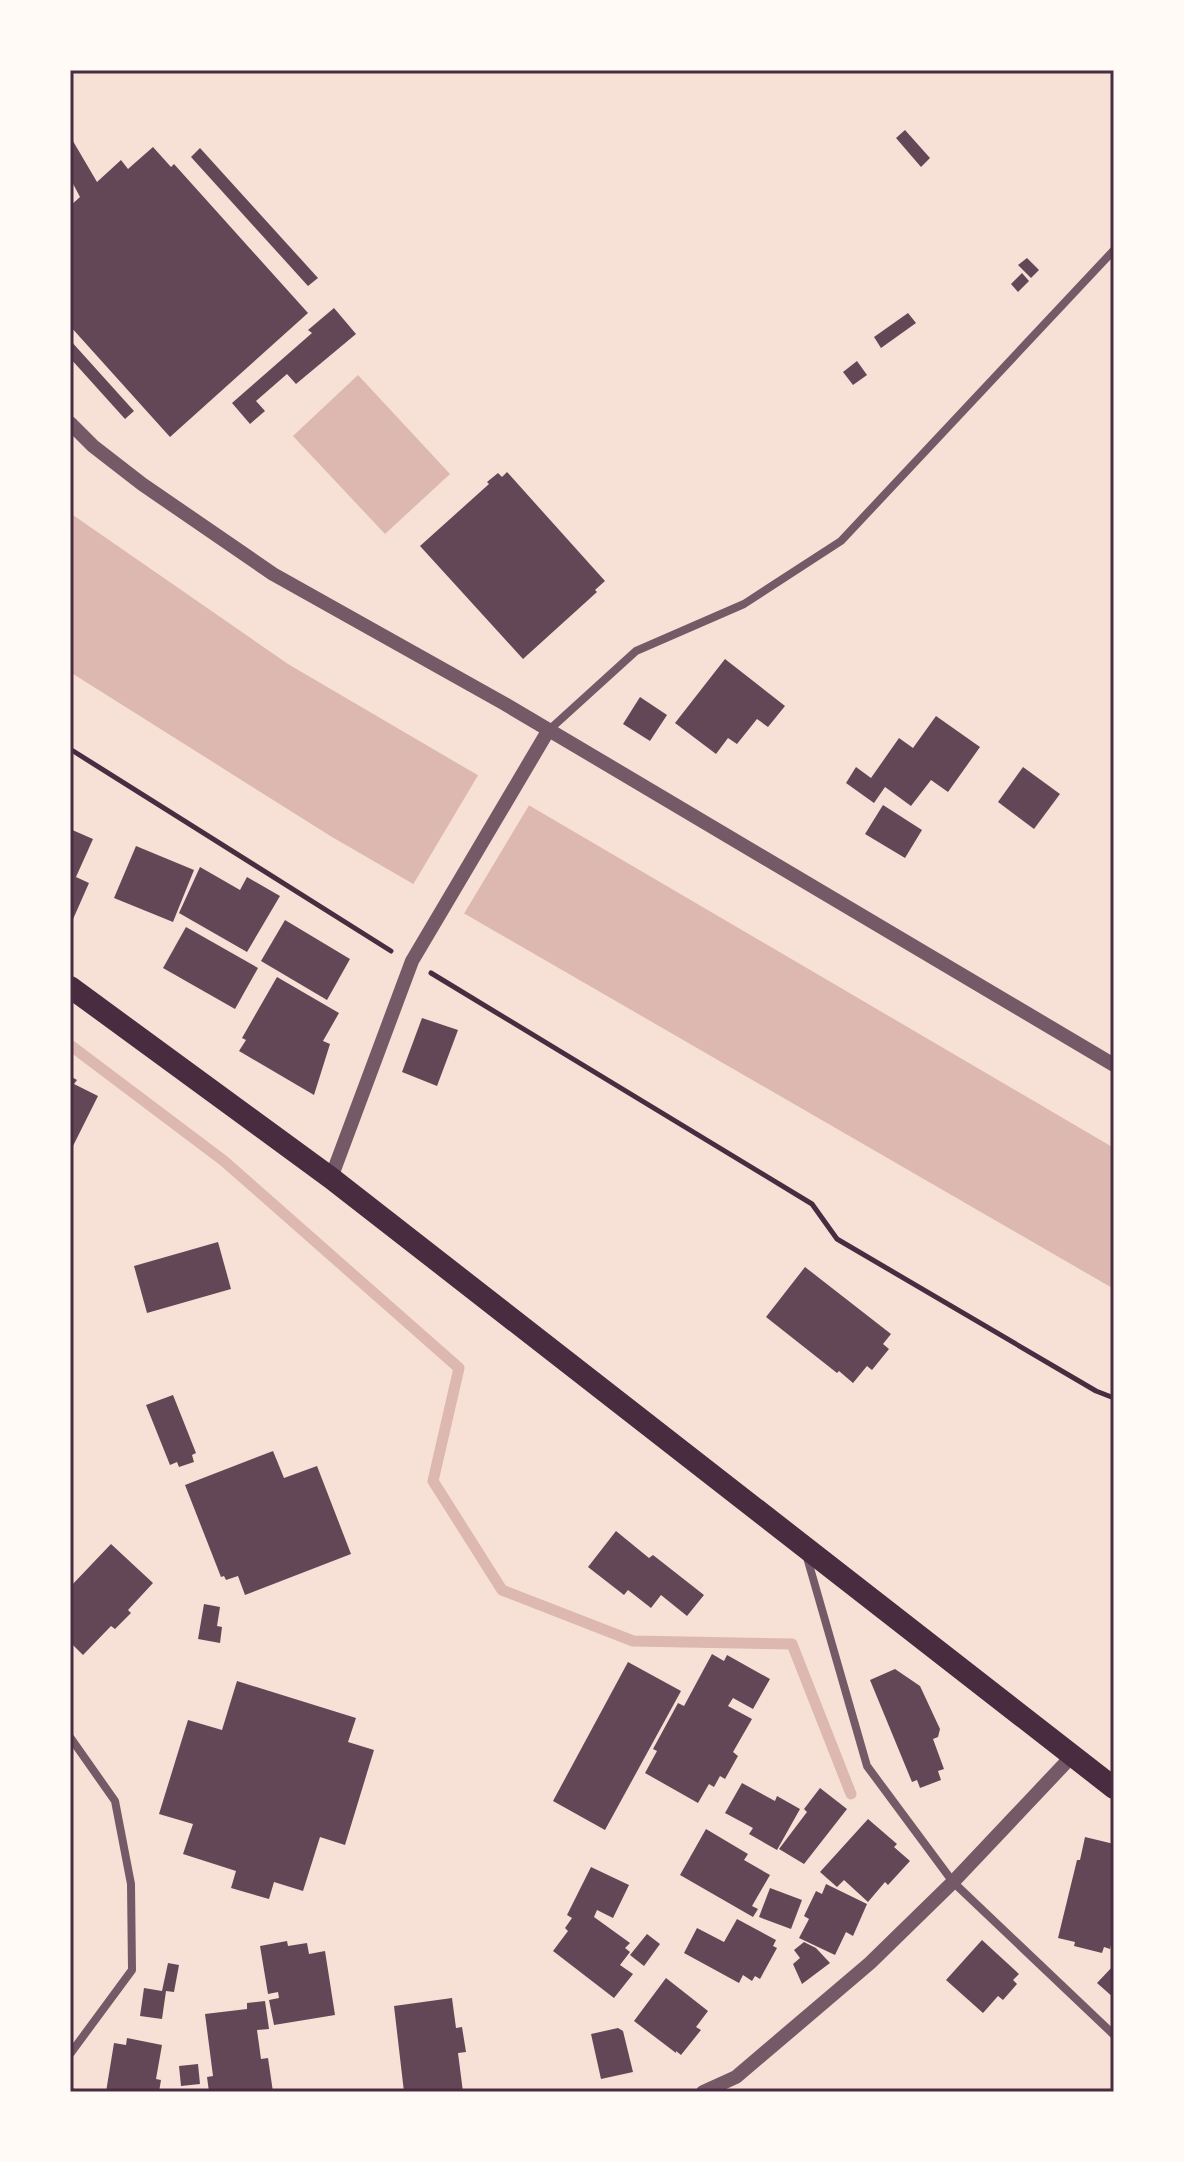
<svg xmlns="http://www.w3.org/2000/svg" width="1184" height="2162" font-family="Rubik,sans-serif">
<style>
.water{fill:#dcb8b0}
.pier{fill:#f7e1d7}
.lines{fill:none;stroke-linecap:round;stroke-linejoin:round}
.stream{stroke:#dcb8b0;stroke-width:11}
.building{fill:#644757}
.path{stroke:#4a2c40;stroke-width:5}
.minor{stroke:#755966;stroke-width:8}
.tertiary{stroke:#755966;stroke-width:14}
.trunk{stroke:#4a2c40;stroke-width:22}
.neatline{fill:none;stroke:#4a2c40;stroke-width:3}
</style>
<rect width="100%" height="100%" fill="#f7e1d7"/>
<!-- water -->
<g class="water">
<path d="M 358,375 L 450,474 L 385,534 L 293,436 Z"/>
<path d="M 70,513 L 288,664 L 1114,1148 L 1114,1289 L 332,837 L 70,672 Z"/>
</g>
<!-- pier -->
<path class="pier" d="M 480,772 L 531,802 L 462,917 L 411,888 Z"/>
<g class="lines">
<!-- stream -->
<path class="stream" d="M 70,1045 L 224,1161 L 459,1368 L 433,1481 L 502,1590 L 633,1641 L 792,1644 L 851,1794"/>
</g>
<!-- building -->
<g class="building">
<path d="M 905,130 L 930,158 L 921,167 L 896,138 Z"/>
<path d="M 70,136 L 97,182 L 121,160 L 128,169 L 153,147 L 171,167 L 174,164 L 308,313 L 170,437 L 70,326 L 70,206 L 80,197 L 70,178 Z"/>
<path d="M 200,148 L 318,278 L 308,286 L 191,157 Z"/>
<path d="M 1027,258 L 1039,270 L 1031,278 L 1018,265 Z"/>
<path d="M 1022,273 L 1029,281 L 1018,292 L 1011,284 Z"/>
<path d="M 334,308 L 356,334 L 296,384 L 287,374 L 256,401 L 265,411 L 250,424 L 232,403 L 312,333 L 308,330 Z"/>
<path d="M 908,313 L 916,323 L 881,348 L 874,337 Z"/>
<path d="M 70,340 L 134,411 L 125,419 L 70,358 Z"/>
<path d="M 857,361 L 867,375 L 853,385 L 843,372 Z"/>
<path d="M 507,472 L 605,581 L 595,590 L 597,592 L 523,659 L 420,546 L 489,484 L 487,482 L 498,473 L 502,477 Z"/>
<path d="M 725,659 L 785,706 L 768,727 L 757,719 L 737,744 L 728,738 L 716,754 L 675,723 Z"/>
<path d="M 640,697 L 667,715 L 650,741 L 623,724 Z"/>
<path d="M 936,716 L 980,747 L 948,792 L 931,780 L 911,806 L 885,787 L 874,803 L 846,783 L 856,767 L 871,778 L 899,738 L 913,748 Z"/>
<path d="M 1023,767 L 1060,794 L 1034,829 L 998,802 Z"/>
<path d="M 883,805 L 922,830 L 905,858 L 865,834 Z"/>
<path d="M 70,829 L 93,839 L 76,877 L 89,883 L 70,926 Z"/>
<path d="M 136,846 L 194,870 L 173,922 L 114,898 Z"/>
<path d="M 200,867 L 240,890 L 247,877 L 280,896 L 247,952 L 179,913 Z"/>
<path d="M 285,920 L 350,959 L 327,1000 L 261,961 Z"/>
<path d="M 186,927 L 258,968 L 235,1009 L 163,968 Z"/>
<path d="M 277,977 L 339,1013 L 323,1041 L 330,1044 L 314,1095 L 239,1051 L 246,1040 L 242,1038 Z"/>
<path d="M 422,1018 L 458,1030 L 437,1086 L 402,1072 Z"/>
<path d="M 70,1076 L 77,1080 L 74,1084 L 98,1096 L 73,1146 L 70,1145 Z"/>
<path d="M 218,1242 L 231,1289 L 147,1313 L 134,1266 Z"/>
<path d="M 805,1267 L 891,1334 L 883,1344 L 889,1349 L 872,1370 L 867,1366 L 853,1383 L 839,1371 L 837,1373 L 766,1317 Z"/>
<path d="M 173,1395 L 196,1453 L 192,1455 L 194,1462 L 179,1467 L 177,1462 L 170,1465 L 146,1405 Z"/>
<path d="M 273,1451 L 284,1478 L 317,1466 L 351,1554 L 245,1595 L 238,1576 L 226,1580 L 224,1576 L 221,1577 L 185,1485 Z"/>
<path d="M 616,1531 L 649,1558 L 653,1555 L 704,1595 L 687,1616 L 661,1595 L 651,1608 L 628,1590 L 624,1595 L 588,1567 Z"/>
<path d="M 111,1544 L 153,1583 L 128,1610 L 131,1613 L 115,1629 L 111,1626 L 83,1655 L 70,1642 L 70,1587 Z"/>
<path d="M 204,1604 L 220,1607 L 217,1626 L 222,1627 L 220,1643 L 198,1639 Z"/>
<path d="M 712,1654 L 724,1661 L 727,1655 L 770,1679 L 753,1709 L 733,1698 L 728,1706 L 752,1719 L 733,1752 L 738,1756 L 725,1779 L 720,1776 L 714,1787 L 709,1784 L 698,1803 L 645,1773 L 657,1751 L 653,1749 L 678,1703 L 684,1706 Z"/>
<path d="M 628,1662 L 681,1691 L 605,1830 L 553,1801 Z"/>
<path d="M 895,1669 L 920,1686 L 940,1729 L 938,1737 L 933,1739 L 944,1769 L 938,1771 L 941,1780 L 920,1788 L 917,1780 L 912,1782 L 870,1680 Z"/>
<path d="M 237,1681 L 356,1718 L 348,1742 L 374,1750 L 345,1845 L 320,1837 L 303,1891 L 274,1882 L 269,1899 L 231,1888 L 236,1871 L 183,1854 L 193,1824 L 159,1814 L 188,1720 L 222,1730 Z"/>
<path d="M 742,1783 L 775,1801 L 777,1796 L 800,1809 L 777,1850 L 749,1834 L 753,1828 L 725,1813 Z"/>
<path d="M 820,1788 L 847,1809 L 804,1864 L 779,1849 L 807,1812 L 804,1809 Z"/>
<path d="M 868,1819 L 897,1844 L 894,1847 L 910,1861 L 888,1885 L 885,1882 L 868,1902 L 844,1880 L 837,1887 L 820,1872 Z"/>
<path d="M 706,1829 L 748,1854 L 744,1860 L 770,1875 L 752,1906 L 758,1909 L 753,1917 L 680,1875 Z"/>
<path d="M 1085,1837 L 1114,1844 L 1114,1932 L 1110,1949 L 1104,1947 L 1102,1953 L 1074,1946 L 1075,1942 L 1058,1938 L 1077,1860 L 1080,1860 Z"/>
<path d="M 591,1867 L 629,1885 L 613,1918 L 597,1910 L 594,1917 L 630,1943 L 625,1948 L 630,1952 L 620,1965 L 633,1974 L 614,1998 L 553,1951 L 568,1931 L 565,1928 L 572,1918 L 567,1915 Z"/>
<path d="M 826,1884 L 867,1904 L 853,1936 L 846,1932 L 835,1955 L 799,1938 L 809,1919 L 804,1916 L 816,1891 L 822,1894 Z"/>
<path d="M 770,1888 L 802,1900 L 791,1929 L 759,1917 Z"/>
<path d="M 737,1919 L 776,1940 L 773,1946 L 777,1948 L 760,1979 L 755,1976 L 752,1981 L 743,1975 L 739,1983 L 684,1953 L 697,1928 L 724,1942 Z"/>
<path d="M 647,1934 L 660,1944 L 644,1966 L 630,1955 Z"/>
<path d="M 982,1940 L 1019,1974 L 1013,1980 L 1017,1984 L 1003,2000 L 998,1996 L 983,2013 L 946,1980 Z"/>
<path d="M 287,1941 L 288,1946 L 307,1943 L 309,1954 L 325,1951 L 335,2015 L 274,2025 L 269,2000 L 279,1998 L 278,1992 L 268,1994 L 260,1946 Z"/>
<path d="M 804,1942 L 816,1948 L 830,1963 L 802,1984 L 793,1964 L 800,1958 L 794,1950 Z"/>
<path d="M 168,1963 L 179,1965 L 174,1992 L 166,1991 L 162,2019 L 140,2016 L 144,1988 L 162,1991 Z"/>
<path d="M 1114,1965 L 1114,1998 L 1097,1983 Z"/>
<path d="M 666,1978 L 708,2011 L 696,2027 L 701,2030 L 681,2055 L 676,2051 L 676,2053 L 634,2021 Z"/>
<path d="M 452,1998 L 456,2028 L 462,2027 L 466,2052 L 458,2053 L 463,2092 L 404,2092 L 394,2006 Z"/>
<path d="M 265,2001 L 269,2029 L 257,2030 L 261,2059 L 268,2058 L 273,2092 L 209,2092 L 207,2077 L 213,2076 L 205,2014 L 247,2009 L 247,2003 Z"/>
<path d="M 618,2028 L 623,2031 L 633,2072 L 601,2079 L 591,2034 Z"/>
<path d="M 127,2038 L 162,2045 L 156,2079 L 161,2080 L 159,2092 L 106,2092 L 114,2043 L 126,2045 Z"/>
<path d="M 198,2064 L 200,2084 L 181,2086 L 179,2066 Z"/>
</g>
<g class="lines">
<!-- path -->
<g class="path">
<path d="M 70,749 L 391,951"/>
<path d="M 431,973 L 812,1204 L 837,1239 L 1096,1391 L 1114,1398"/>
<path d="M 70,2088 L 73,2092"/>
</g>
<!-- minor -->
<g class="minor">
<path d="M 549,730 L 636,651 L 744,604 L 841,541 L 1114,250"/>
<path d="M 806,1554 L 867,1766 L 953,1882 L 1114,2035"/>
<path d="M 70,1737 L 115,1801 L 131,1884 L 132,1970 L 70,2054"/>
</g>
<!-- tertiary -->
<g class="tertiary">
<path d="M 70,423 L 93,446 L 142,484 L 273,574 L 505,704 L 1114,1065"/>
<path d="M 331,1178 L 412,961 L 548,731"/>
<path d="M 703,2092 L 736,2077 L 870,1963 L 953,1882 L 1073,1755"/>
</g>
<!-- trunk -->
<path class="trunk" d="M 70,987 L 331,1178 L 1114,1788"/>
</g>
<!-- border -->
<rect width="1184" height="2162" fill="none" stroke="#fffaf5" stroke-width="144"/>
<rect x="72" y="72" width="1040" height="2018" class="neatline"/>
</svg>
